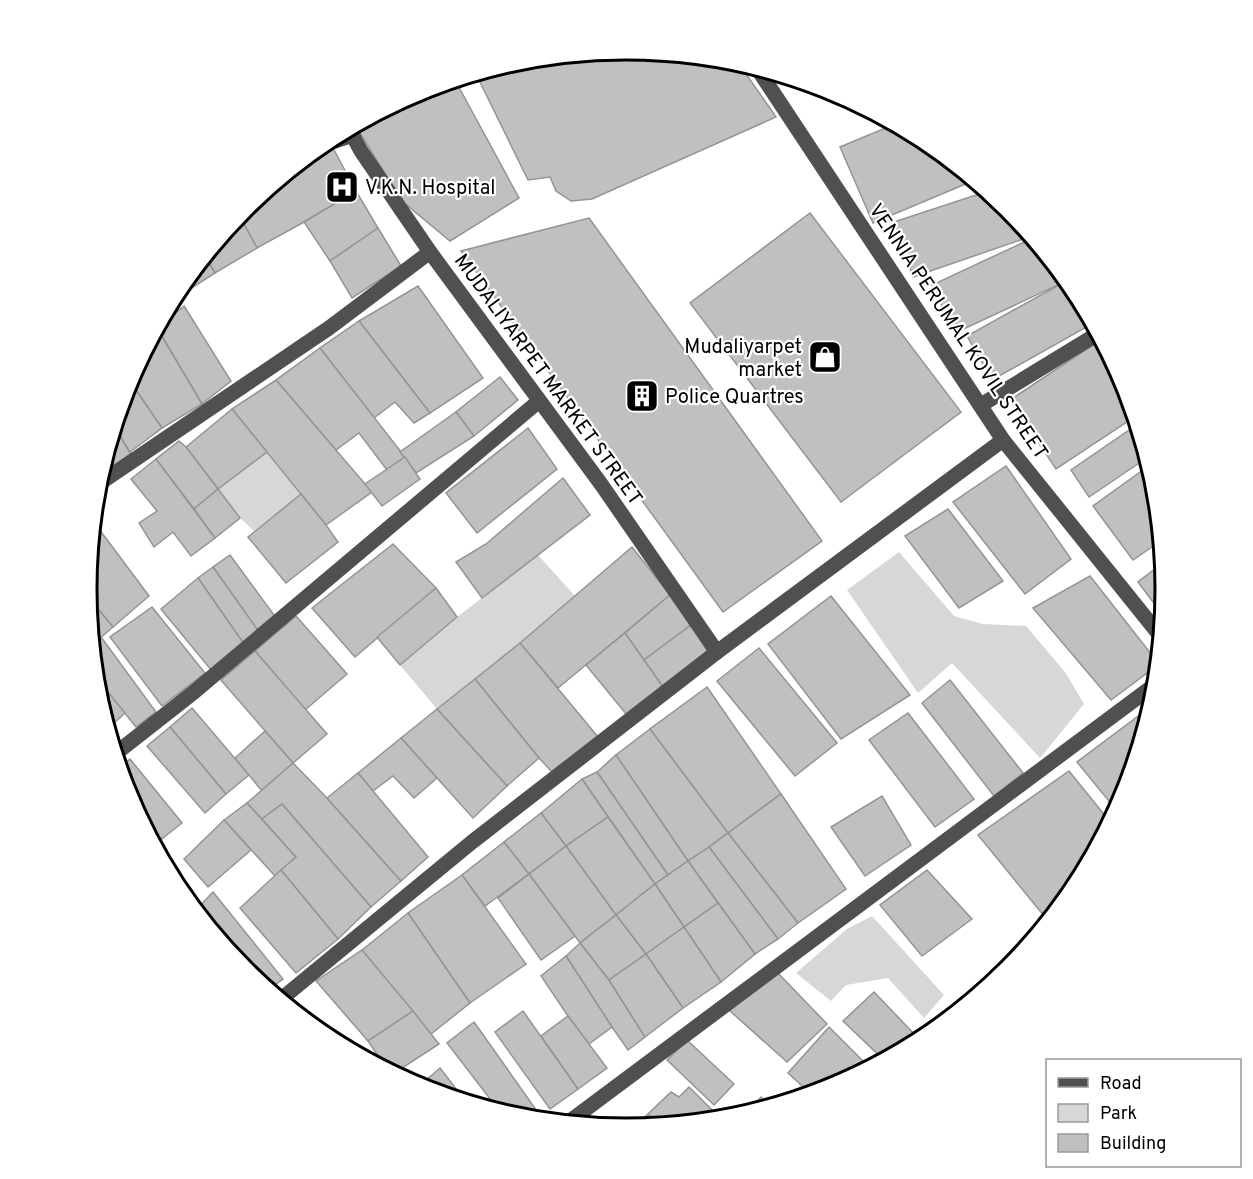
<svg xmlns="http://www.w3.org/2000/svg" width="1253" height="1179" font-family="Overpass,sans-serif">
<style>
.green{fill:#d7d7d7}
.building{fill:#c0c0c0;stroke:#949494;stroke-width:1.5}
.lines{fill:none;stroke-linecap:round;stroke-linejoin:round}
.minor{stroke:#505050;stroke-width:15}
.labels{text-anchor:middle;stroke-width:4.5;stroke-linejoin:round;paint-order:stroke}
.poi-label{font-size:20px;fill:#000;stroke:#fff;text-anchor:start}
.street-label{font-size:20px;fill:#000;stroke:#fff}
.rim{fill:none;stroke:#000;stroke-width:3}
</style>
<rect width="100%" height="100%" fill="#fff"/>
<!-- green -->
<g class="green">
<path d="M 267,452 L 301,494 L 254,531 L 240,518 L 218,489 Z"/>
<path d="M 899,552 L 954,616 L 983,624 L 1026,626 L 1065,672 L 1084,704 L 1040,758 L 952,663 L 918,693 L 847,590 Z"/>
<path d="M 538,555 L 575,596 L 520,643 L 437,709 L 400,665 L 457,617 Z"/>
<path d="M 872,916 L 944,995 L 924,1018 L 888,978 L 846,985 L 831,1001 L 796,973 L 847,929 Z"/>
</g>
<!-- building -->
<g class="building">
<path d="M 626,50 L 737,61 L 776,117 L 592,199 L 571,201 L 556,191 L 550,177 L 528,180 L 476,74 L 521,60 Z"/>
<path d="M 455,80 L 519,198 L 450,241 L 402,201 L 355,125 L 420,90 Z"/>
<path d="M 895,124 L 927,141 L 975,180 L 873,223 L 840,147 Z"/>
<path d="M 333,148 L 356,191 L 304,222 L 257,248 L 239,215 L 245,207 L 300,162 Z"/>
<path d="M 356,191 L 378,228 L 330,261 L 304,222 Z"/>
<path d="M 988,191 L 1009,208 L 1032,236 L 913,277 L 894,222 Z"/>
<path d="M 810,213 L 961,412 L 841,502 L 690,303 Z"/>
<path d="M 239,215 L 257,248 L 215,273 L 205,256 Z"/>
<path d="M 589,218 L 822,541 L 723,612 L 461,251 Z"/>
<path d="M 378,228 L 401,266 L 352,298 L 330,261 Z"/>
<path d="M 1033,238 L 1046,253 L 1060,284 L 955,333 L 932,285 Z"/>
<path d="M 205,256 L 215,273 L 176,298 L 174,296 L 178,289 Z"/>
<path d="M 1066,281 L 1090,325 L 992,380 L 967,336 Z"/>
<path d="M 418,286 L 483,378 L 430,413 L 359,321 Z"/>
<path d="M 184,306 L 231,381 L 202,404 L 157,328 Z"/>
<path d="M 359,321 L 430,413 L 414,423 L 395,402 L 374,418 L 320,348 Z"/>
<path d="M 157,328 L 202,404 L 162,428 L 129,380 Z"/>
<path d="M 1102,339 L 1126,383 L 1136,416 L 1056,469 L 1010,400 Z"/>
<path d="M 320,348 L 405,457 L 387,470 L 359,433 L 336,450 L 276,380 Z"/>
<path d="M 500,377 L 518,400 L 474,436 L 456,412 Z"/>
<path d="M 129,380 L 162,428 L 130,452 L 114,427 Z"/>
<path d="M 276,380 L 372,492 L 326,525 L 232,409 Z"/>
<path d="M 232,409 L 267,452 L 218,489 L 186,447 Z"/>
<path d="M 456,412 L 474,436 L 416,473 L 400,452 Z"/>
<path d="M 1138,424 L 1148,457 L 1089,497 L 1071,470 Z"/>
<path d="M 114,427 L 132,456 L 109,471 L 103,462 Z"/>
<path d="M 528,428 L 557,469 L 477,533 L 446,493 Z"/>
<path d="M 179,441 L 186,447 L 218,489 L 194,509 L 156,459 Z"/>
<path d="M 405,457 L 420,479 L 382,506 L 365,484 Z"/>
<path d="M 156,459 L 215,538 L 191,556 L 173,532 L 154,547 L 139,523 L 157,511 L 131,479 Z"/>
<path d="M 103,462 L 109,471 L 99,478 Z"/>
<path d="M 1150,465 L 1156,484 L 1162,540 L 1133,560 L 1093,506 Z"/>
<path d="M 1006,466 L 1071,559 L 1025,594 L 953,502 Z"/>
<path d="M 563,478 L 590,515 L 482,598 L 456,562 L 486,544 Z"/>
<path d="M 218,489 L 240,518 L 215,538 L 194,509 Z"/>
<path d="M 301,494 L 326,525 L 338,542 L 286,583 L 248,537 Z"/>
<path d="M 948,509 L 1003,581 L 959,608 L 905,536 Z"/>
<path d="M 93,521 L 149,596 L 113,627 L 98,609 L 89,615 L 87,589 Z"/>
<path d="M 393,544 L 436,588 L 355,657 L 312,608 Z"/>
<path d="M 632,547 L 670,595 L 558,688 L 520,643 Z"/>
<path d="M 230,555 L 277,619 L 259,632 L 213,567 Z"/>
<path d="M 1164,562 L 1166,590 L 1164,617 L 1138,582 Z"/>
<path d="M 213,567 L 259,632 L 244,644 L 198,578 Z"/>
<path d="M 1090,576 L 1159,664 L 1111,700 L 1033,608 Z"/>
<path d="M 198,578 L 244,644 L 212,671 L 161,609 Z"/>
<path d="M 436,588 L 457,617 L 400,665 L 377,637 Z"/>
<path d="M 670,595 L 691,625 L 644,660 L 625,633 Z"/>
<path d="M 831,596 L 910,695 L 841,739 L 768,644 Z"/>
<path d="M 152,607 L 205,673 L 162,706 L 110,637 Z"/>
<path d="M 98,609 L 113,627 L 92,645 L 89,615 Z"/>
<path d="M 296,616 L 347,674 L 305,710 L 255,651 Z"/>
<path d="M 691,625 L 708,652 L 663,687 L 644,660 Z"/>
<path d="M 625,633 L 663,687 L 627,715 L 586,665 Z"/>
<path d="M 101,637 L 156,712 L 136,727 L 98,680 L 96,682 L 92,645 Z"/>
<path d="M 520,643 L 598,737 L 552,772 L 539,758 L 475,679 Z"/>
<path d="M 759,648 L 837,743 L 795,776 L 717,681 Z"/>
<path d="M 255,651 L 327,734 L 293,763 L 221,680 Z"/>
<path d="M 475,679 L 539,758 L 507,786 L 437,709 Z"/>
<path d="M 98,680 L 125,713 L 108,729 L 97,695 L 96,682 Z"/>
<path d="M 950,680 L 1023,773 L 994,796 L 922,703 Z"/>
<path d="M 707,687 L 781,794 L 728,833 L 650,729 Z"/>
<path d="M 1153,705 L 1125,796 L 1117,811 L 1077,762 Z"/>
<path d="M 192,708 L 249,775 L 226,794 L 170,727 Z"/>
<path d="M 437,709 L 507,786 L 473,818 L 401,738 Z"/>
<path d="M 908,713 L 974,799 L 935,827 L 869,740 Z"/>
<path d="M 170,727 L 226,794 L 205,813 L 147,746 Z"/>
<path d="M 650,729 L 728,833 L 709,847 L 688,861 L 616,755 Z"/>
<path d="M 265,731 L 293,763 L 262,791 L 235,758 Z"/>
<path d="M 401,738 L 437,778 L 414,798 L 393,776 L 373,791 L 358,773 Z"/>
<path d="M 616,755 L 688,861 L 668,875 L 597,772 Z"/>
<path d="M 130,759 L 182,823 L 154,845 L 127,796 L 119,768 Z"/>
<path d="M 293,763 L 327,798 L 401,881 L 371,907 L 282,804 L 262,819 L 247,803 Z"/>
<path d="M 1069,771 L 1111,823 L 1075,890 L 1049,922 L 978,835 Z"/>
<path d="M 597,772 L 668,875 L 655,884 L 582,779 Z"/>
<path d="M 358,773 L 428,857 L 401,881 L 327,798 Z"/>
<path d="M 582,779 L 608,817 L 566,846 L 541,813 Z"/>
<path d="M 781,794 L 846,889 L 798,923 L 728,833 Z"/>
<path d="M 882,796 L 911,845 L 865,876 L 831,827 Z"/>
<path d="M 247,803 L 296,857 L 275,876 L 224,820 Z"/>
<path d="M 282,804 L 371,907 L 338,939 L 281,870 L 296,857 L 262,819 Z"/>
<path d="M 541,813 L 566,846 L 529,874 L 504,842 Z"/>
<path d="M 608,817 L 655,884 L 616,915 L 566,846 Z"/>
<path d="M 224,820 L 251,850 L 208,887 L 184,859 Z"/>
<path d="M 728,833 L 798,923 L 778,939 L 709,847 Z"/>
<path d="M 504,842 L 529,874 L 485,906 L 462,875 Z"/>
<path d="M 566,846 L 616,915 L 580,943 L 529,874 Z"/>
<path d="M 709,847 L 778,939 L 755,954 L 688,861 Z"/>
<path d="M 688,861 L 718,903 L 684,927 L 655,884 Z"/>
<path d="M 281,870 L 338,939 L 296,973 L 240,908 Z"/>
<path d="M 927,870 L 972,919 L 922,956 L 880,905 Z"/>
<path d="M 529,874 L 575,936 L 541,960 L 498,898 Z"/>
<path d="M 462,875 L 526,964 L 470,1003 L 408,913 Z"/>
<path d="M 655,884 L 684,927 L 646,954 L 616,915 Z"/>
<path d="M 213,892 L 283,979 L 268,990 L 244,971 L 195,911 Z"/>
<path d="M 718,903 L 755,954 L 721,982 L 684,927 Z"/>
<path d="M 408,913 L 470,1003 L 431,1034 L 362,950 Z"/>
<path d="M 616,915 L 646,954 L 609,980 L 580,943 Z"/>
<path d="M 684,927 L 721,982 L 683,1008 L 646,954 Z"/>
<path d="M 580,943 L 609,980 L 645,1037 L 628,1050 L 612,1027 L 566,956 Z"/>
<path d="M 362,950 L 413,1011 L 368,1041 L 316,981 Z"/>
<path d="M 646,954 L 683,1008 L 645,1037 L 609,980 Z"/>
<path d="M 566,956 L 612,1027 L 589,1044 L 568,1016 L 541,976 Z"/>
<path d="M 776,971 L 827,1024 L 787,1062 L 729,1010 Z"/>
<path d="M 874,992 L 920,1040 L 917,1044 L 885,1061 L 843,1021 Z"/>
<path d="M 413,1011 L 439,1044 L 393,1074 L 389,1072 L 368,1041 Z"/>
<path d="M 523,1011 L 578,1089 L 550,1109 L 495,1032 Z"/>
<path d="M 568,1016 L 607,1068 L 578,1089 L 541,1036 Z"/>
<path d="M 474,1022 L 544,1121 L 521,1119 L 501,1113 L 447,1043 Z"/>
<path d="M 829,1027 L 869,1067 L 865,1072 L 833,1089 L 812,1095 L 788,1073 Z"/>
<path d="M 687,1040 L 734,1084 L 714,1105 L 667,1060 Z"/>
<path d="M 440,1068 L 467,1103 L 433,1092 L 425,1081 Z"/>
<path d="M 689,1087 L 722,1120 L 660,1126 L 648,1114 L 671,1092 L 679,1097 Z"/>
<path d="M 761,1097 L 771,1107 L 746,1115 L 745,1114 Z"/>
<path d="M 648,1114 L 660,1126 L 631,1129 Z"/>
</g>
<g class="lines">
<!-- minor -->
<g class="minor">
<path d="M 757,68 L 1003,440 L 1162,638"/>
<path d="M 349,129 L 361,151 L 430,252 L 601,484 L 717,652"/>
<path d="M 318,147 L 353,135"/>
<path d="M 981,405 L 1099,333"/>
<path d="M 97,485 L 329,328 L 430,252"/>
<path d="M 115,754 L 194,692 L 539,401"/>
<path d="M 280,1000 L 472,842 L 717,652 L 1003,440"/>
<path d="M 566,1124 L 1157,683"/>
</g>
</g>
<!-- icons -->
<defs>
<g id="hospital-square" transform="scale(1.725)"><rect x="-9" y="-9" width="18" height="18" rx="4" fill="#000" stroke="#fff"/><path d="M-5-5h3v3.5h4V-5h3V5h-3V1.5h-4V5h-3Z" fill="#fff"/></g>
<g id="shop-square" transform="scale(1.725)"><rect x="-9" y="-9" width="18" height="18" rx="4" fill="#000" stroke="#fff"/><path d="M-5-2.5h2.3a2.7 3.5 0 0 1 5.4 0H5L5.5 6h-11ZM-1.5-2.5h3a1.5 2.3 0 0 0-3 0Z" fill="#fff"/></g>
<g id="building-square" transform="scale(1.725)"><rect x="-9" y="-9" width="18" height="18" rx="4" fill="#000" stroke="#fff"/><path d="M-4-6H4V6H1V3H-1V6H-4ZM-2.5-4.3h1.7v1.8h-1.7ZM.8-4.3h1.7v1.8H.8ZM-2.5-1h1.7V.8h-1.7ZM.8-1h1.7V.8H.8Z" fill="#fff"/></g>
</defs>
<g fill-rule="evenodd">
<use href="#hospital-square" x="342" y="187"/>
<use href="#shop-square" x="825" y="357"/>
<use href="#building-square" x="642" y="396"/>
</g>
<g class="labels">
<!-- poi labels -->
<g class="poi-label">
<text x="365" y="194">V.K.N. Hospital</text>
<text x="802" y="353" text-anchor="end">Mudaliyarpet<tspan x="802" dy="23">market</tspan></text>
<text x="665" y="403">Police Quartres</text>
</g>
<!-- street labels -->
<g class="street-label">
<text transform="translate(959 331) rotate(56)" y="7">VENNIA PERUMAL KOVIL STREET</text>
<text transform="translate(549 379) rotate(54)" y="7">MUDALIYARPET MARKET STREET</text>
</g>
</g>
<!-- crop -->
<path d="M0 0H1253V1179H0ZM97 589a529 529 0 1 1 1058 0a529 529 0 1 1-1058 0Z" fill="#fff" fill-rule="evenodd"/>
<path class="rim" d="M97 589a529 529 0 1 1 1058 0a529 529 0 1 1-1058 0Z"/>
<!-- legend -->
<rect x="1046" y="1059" width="195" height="108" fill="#ffffff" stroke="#999999" stroke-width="1.5"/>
<rect x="1058" y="1078" width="30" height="9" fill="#505050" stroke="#999999" stroke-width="1.5"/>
<text x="1100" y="1089" font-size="18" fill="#000000">Road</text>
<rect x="1058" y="1104" width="30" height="18" fill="#d7d7d7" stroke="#999999" stroke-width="1.5"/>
<text x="1100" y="1119" font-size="18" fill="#000000">Park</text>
<rect x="1058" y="1134" width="30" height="18" fill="#c0c0c0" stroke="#999999" stroke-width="1.5"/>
<text x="1100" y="1149" font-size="18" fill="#000000">Building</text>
</svg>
